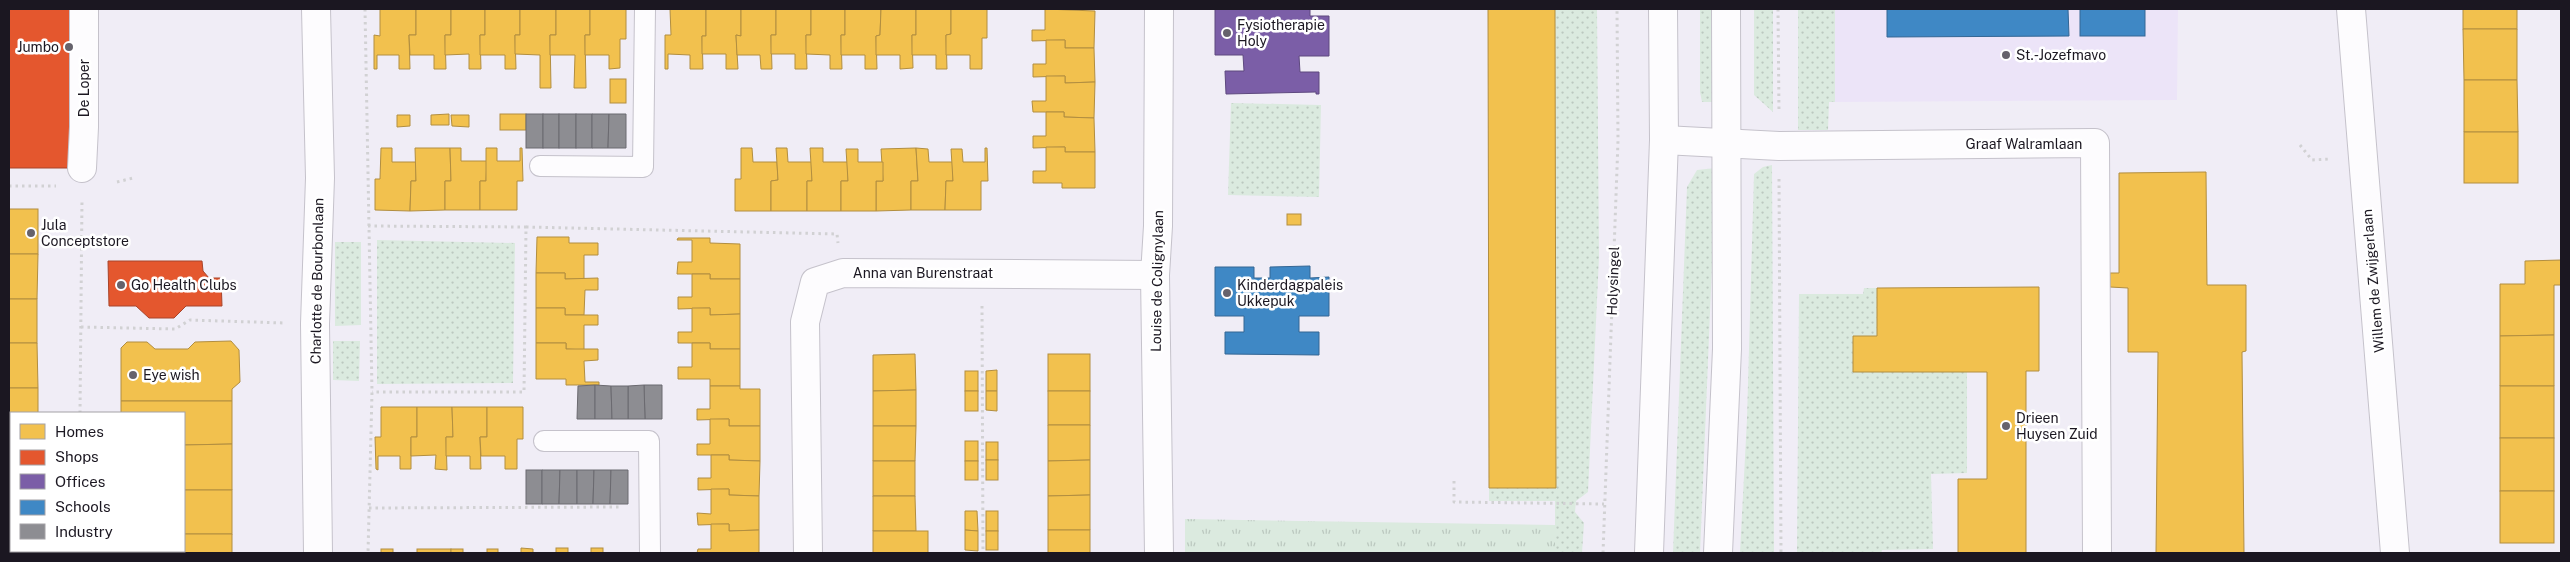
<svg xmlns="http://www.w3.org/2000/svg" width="2570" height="562" font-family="'Public Sans',sans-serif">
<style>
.built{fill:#ece4f8}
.grass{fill:url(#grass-dots)}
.park{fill:url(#park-tufts)}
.homes{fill:#f2c14e;stroke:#b28e40}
.shops{fill:#e4572e;stroke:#a8442a}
.offices{fill:#7b5ea7;stroke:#5e497f}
.schools{fill:#3f88c5;stroke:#346694}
.industry{fill:#8d8d92;stroke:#6b6a70}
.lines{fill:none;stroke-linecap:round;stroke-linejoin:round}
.service-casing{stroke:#c5c2cb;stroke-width:22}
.pedestrian-casing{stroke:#c5c2cb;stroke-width:30}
.minor-casing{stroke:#c5c2cb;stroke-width:30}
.tertiary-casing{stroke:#c5c2cb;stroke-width:30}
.path{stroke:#d1d1d3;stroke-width:3;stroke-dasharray:2.5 4;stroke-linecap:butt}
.service{stroke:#fdfcfe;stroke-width:20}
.pedestrian{stroke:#fdfcfe;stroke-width:28}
.minor{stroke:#fdfcfe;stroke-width:28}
.tertiary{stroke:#fdfcfe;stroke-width:28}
.poi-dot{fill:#66626c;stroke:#fff;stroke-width:2}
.labels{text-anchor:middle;stroke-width:5;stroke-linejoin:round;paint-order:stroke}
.poi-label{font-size:14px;fill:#1b1721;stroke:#fff;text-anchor:start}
.street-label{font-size:14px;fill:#1b1721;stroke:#fff}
</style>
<defs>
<pattern id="grass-dots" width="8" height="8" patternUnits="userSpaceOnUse" patternTransform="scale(1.25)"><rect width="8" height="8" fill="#dbeadf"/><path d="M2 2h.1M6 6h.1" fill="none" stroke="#bbc8bf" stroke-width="1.8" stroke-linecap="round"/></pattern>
<pattern id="park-tufts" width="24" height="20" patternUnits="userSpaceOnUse" patternTransform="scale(1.25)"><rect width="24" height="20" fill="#dbeadf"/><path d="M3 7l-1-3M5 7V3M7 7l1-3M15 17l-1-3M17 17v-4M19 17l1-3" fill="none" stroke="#bbc8bf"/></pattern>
</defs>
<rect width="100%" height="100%" fill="#f0edf6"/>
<!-- built -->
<path class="built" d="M 1835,9 L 2178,9 L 2177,100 L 1835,102 Z"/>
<!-- grass -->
<g class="grass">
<path d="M 1555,9 L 1597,9 L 1599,257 L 1588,492 L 1576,501 L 1575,512 L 1584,523 L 1582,553 L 1555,553 L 1555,501 L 1489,501 L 1489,488 L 1556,488 Z"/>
<path d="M 1700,9 L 1713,9 L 1714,102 L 1702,102 L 1700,92 Z"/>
<path d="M 1754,9 L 1773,9 L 1773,112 L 1754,95 Z"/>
<path d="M 1798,9 L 1835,9 L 1835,102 L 1829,102 L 1828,130 L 1798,130 Z"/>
<path d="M 1231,103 L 1321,105 L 1319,197 L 1228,195 Z"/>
<path d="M 1772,165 L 1774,553 L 1740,553 L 1747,419 L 1754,174 L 1763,167 Z"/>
<path d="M 1716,168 L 1700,553 L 1673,553 L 1687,187 L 1697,170 Z"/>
<path d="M 377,240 L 515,243 L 513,383 L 377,384 Z"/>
<path d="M 335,242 L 361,242 L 361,325 L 335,326 Z"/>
<path d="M 1864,288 L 1877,288 L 1877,336 L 1853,336 L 1853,372 L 1967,372 L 1967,473 L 1931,474 L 1933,549 L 1882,550 L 1881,553 L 1797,553 L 1799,294 L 1863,294 Z"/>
<path d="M 333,341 L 360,341 L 359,381 L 333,380 Z"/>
</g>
<!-- park -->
<path class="park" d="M 1185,519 L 1555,525 L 1555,553 L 1185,553 Z"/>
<!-- homes -->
<g class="homes">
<path d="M 380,9 L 416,9 L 416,35 L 409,35 L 410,69 L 399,69 L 399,55 L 377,55 L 377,69 L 374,69 L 374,35 L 380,36 Z"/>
<path d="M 416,9 L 451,9 L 451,35 L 445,35 L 446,69 L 434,69 L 434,55 L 410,55 L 409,35 L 416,35 Z"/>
<path d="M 451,9 L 485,9 L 485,35 L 480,35 L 481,69 L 469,69 L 469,54 L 445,55 L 445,35 L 451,35 Z"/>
<path d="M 485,9 L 520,9 L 520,35 L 515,35 L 516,69 L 505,69 L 505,55 L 480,55 L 480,35 L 485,35 Z"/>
<path d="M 520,9 L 556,9 L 556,35 L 550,35 L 551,88 L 540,88 L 540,55 L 515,54 L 515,35 L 520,35 Z"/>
<path d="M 556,9 L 590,9 L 590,35 L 585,35 L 586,88 L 574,88 L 575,55 L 550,55 L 550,35 L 556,35 Z"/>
<path d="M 590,9 L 626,9 L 626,39 L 620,39 L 620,68 L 609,69 L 609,55 L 585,55 L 585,35 L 590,35 Z"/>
<path d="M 670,9 L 706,9 L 706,36 L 702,36 L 703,69 L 690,69 L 690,55 L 668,54 L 668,69 L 665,69 L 665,35 L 671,35 Z"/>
<path d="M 706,9 L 741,9 L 741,36 L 736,35 L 738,69 L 726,69 L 726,54 L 702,54 L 702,36 L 706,36 Z"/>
<path d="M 741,9 L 776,9 L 776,35 L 771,35 L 772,69 L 761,69 L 760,55 L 737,55 L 736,35 L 741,36 Z"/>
<path d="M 776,9 L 811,9 L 811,35 L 806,35 L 807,69 L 795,69 L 795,54 L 771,54 L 771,35 L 776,35 Z"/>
<path d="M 811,9 L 845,9 L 845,35 L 841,35 L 842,69 L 830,69 L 830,55 L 806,54 L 806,35 L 811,35 Z"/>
<path d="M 845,9 L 881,9 L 880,35 L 876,36 L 877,69 L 865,69 L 865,55 L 841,55 L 841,35 L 845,35 Z"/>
<path d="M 881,9 L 916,9 L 916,35 L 912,35 L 913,68 L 900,69 L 900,55 L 876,55 L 876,36 L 880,35 Z"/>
<path d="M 916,9 L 951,9 L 951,34 L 946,35 L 947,69 L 936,69 L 936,55 L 912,55 L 912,35 L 916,35 Z"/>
<path d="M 951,9 L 987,9 L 987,38 L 982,38 L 982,69 L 970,69 L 970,55 L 946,55 L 946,35 L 951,34 Z"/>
<path d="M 1045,9 L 1095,11 L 1094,48 L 1065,48 L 1065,40 L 1032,41 L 1032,30 L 1045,30 Z"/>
<path d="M 1488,9 L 1555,9 L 1556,488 L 1489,488 Z"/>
<rect x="2463" y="9" width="54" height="20"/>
<path d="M 2463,29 L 2517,29 L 2517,80 L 2464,80 Z"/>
<path d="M 1046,40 L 1065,40 L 1065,48 L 1094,48 L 1095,82 L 1065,83 L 1065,76 L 1033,77 L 1033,64 L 1046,64 Z"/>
<path d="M 1046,76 L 1065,76 L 1065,83 L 1095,82 L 1094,118 L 1064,117 L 1064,112 L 1033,112 L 1032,101 L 1046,101 Z"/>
<rect x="610" y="79" width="16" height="24"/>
<path d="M 2464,80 L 2517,80 L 2518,132 L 2464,132 Z"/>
<path d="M 1046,112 L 1064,112 L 1064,117 L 1094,118 L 1095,152 L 1065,152 L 1065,147 L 1033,148 L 1033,136 L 1046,136 Z"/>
<path d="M 449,114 L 449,125 L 431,125 L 431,115 Z"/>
<rect x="500" y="114" width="26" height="16"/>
<path d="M 397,115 L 410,115 L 410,126 L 397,127 Z"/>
<path d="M 451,115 L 469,115 L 469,127 L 452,126 Z"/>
<rect x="2464" y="132" width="54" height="51"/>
<path d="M 1046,147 L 1065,147 L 1065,152 L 1095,152 L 1095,188 L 1062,188 L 1062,183 L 1033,183 L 1033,171 L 1046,171 Z"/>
<path d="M 381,148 L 392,148 L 392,162 L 416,162 L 416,181 L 411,181 L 410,211 L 375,210 L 375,179 L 380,179 Z"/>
<path d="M 415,148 L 450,148 L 451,181 L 445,181 L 445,210 L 410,211 L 411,181 L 416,181 Z"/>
<path d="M 450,148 L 461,148 L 461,161 L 487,161 L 486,181 L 480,181 L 480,210 L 445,210 L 445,181 L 451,181 Z"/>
<path d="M 486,148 L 497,148 L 497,161 L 520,161 L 520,148 L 522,148 L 523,181 L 517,181 L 517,210 L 480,210 L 480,181 L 486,181 Z"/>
<path d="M 741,148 L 752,148 L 753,162 L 777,162 L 778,180 L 771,181 L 771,211 L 735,211 L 735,179 L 741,179 Z"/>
<path d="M 776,148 L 787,148 L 788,162 L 812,162 L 812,181 L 807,181 L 807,211 L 771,211 L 771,181 L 778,180 Z"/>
<path d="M 810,148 L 823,148 L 823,162 L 848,162 L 848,181 L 841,181 L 841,211 L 807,211 L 807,181 L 812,181 Z"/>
<path d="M 916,148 L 918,181 L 911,181 L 911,210 L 876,211 L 876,181 L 883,181 L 881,149 Z"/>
<path d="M 916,148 L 928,149 L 929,162 L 953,162 L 953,181 L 946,181 L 945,210 L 911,210 L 911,181 L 918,181 Z"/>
<path d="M 985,148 L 987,148 L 988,181 L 981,181 L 981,210 L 945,210 L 946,181 L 953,181 L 951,149 L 962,149 L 963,162 L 985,162 Z"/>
<path d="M 846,149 L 858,149 L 858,162 L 883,162 L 883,181 L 876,181 L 876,211 L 841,211 L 841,181 L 848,181 Z"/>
<path d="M 2206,172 L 2207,285 L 2246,285 L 2246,351 L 2242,352 L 2244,553 L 2156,553 L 2158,352 L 2128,352 L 2128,288 L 2110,287 L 2110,273 L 2119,273 L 2119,173 Z"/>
<rect x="9" y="209" width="29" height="45"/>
<rect x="1287" y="214" width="14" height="11"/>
<path d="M 537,237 L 569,237 L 569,243 L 598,243 L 598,255 L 584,255 L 584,279 L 565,279 L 565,273 L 536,273 Z"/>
<path d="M 678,238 L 710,238 L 710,243 L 740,244 L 740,279 L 710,279 L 710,274 L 677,274 L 678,262 L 692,262 L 692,240 L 677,240 Z"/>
<path d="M 9,254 L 38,254 L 37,299 L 9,299 Z"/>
<path d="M 2561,260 L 2561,285 L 2554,285 L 2554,335 L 2500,336 L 2500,284 L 2525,284 L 2525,261 Z"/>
<path d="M 536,273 L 565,273 L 565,279 L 598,278 L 598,290 L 585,290 L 584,315 L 565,315 L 565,308 L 536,308 Z"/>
<path d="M 692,274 L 710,274 L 710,279 L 740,279 L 740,314 L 710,315 L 710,308 L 678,309 L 678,297 L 692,297 Z"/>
<path d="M 2039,287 L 2039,371 L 2026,371 L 2026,553 L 1958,553 L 1958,479 L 1987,479 L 1987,372 L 1853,372 L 1853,336 L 1877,336 L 1877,288 Z"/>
<rect x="9" y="299" width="28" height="44"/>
<path d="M 536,308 L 565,308 L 565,315 L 598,315 L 598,325 L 584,325 L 584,350 L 566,349 L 566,343 L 536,343 Z"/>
<path d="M 692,308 L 710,308 L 710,315 L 740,314 L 740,349 L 710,349 L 710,343 L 678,343 L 678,332 L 692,332 Z"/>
<path d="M 2554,335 L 2554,386 L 2500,386 L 2500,336 Z"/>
<path d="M 231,341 L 239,350 L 240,382 L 232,389 L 232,401 L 121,401 L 121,348 L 127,342 L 147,342 L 155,349 L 188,349 L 195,342 Z"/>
<path d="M 9,343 L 37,343 L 38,388 L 9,388 Z"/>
<path d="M 536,343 L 566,343 L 566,349 L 598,349 L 598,360 L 584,361 L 585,382 L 599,382 L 599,385 L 566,385 L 566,379 L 536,379 Z"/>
<path d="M 692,343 L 710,343 L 710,349 L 740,349 L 740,386 L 710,386 L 710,379 L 678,379 L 678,367 L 692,367 Z"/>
<path d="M 915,354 L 916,390 L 873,391 L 873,355 Z"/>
<rect x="1048" y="354" width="42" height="37"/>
<path d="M 997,370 L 997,391 L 986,391 L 986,371 Z"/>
<rect x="965" y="371" width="13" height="20"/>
<path d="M 710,386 L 740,386 L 740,389 L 760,389 L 760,426 L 729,426 L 729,419 L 697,420 L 697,409 L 710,409 Z"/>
<rect x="2500" y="386" width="54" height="52"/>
<path d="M 9,388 L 38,388 L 38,413 L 11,413 L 11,433 L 9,433 Z"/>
<path d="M 916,390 L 916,426 L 873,426 L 873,391 Z"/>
<rect x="965" y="391" width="13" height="20"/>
<path d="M 986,391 L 997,391 L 997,411 L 986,410 Z"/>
<rect x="1048" y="391" width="42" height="34"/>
<path d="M 121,401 L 232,401 L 232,444 L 184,445 L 184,413 L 121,413 Z"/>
<path d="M 381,407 L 417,407 L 417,437 L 411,437 L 411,469 L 400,469 L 400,456 L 378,456 L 378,470 L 376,469 L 375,437 L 381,437 Z"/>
<path d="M 417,407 L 452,407 L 453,437 L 446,437 L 447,470 L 435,469 L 436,455 L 411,456 L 411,437 L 417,437 Z"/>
<path d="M 452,407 L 487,407 L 487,437 L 480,437 L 481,469 L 470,469 L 470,456 L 446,456 L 446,437 L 453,437 Z"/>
<path d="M 487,407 L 523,407 L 523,439 L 517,439 L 517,469 L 505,469 L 505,456 L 481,456 L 480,437 L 487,437 Z"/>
<path d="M 710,419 L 729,419 L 729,426 L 760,426 L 760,461 L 729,460 L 729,455 L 697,455 L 697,444 L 710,444 Z"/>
<path d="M 1048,425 L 1090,425 L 1090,460 L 1048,461 Z"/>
<path d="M 873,426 L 916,426 L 915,461 L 873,461 Z"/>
<rect x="9" y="433" width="2" height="46"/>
<rect x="2500" y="438" width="54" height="53"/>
<rect x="965" y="441" width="13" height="20"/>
<rect x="986" y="442" width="12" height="18"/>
<path d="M 232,444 L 232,490 L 184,490 L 184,445 Z"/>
<path d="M 711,455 L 729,455 L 729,460 L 760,461 L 759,496 L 729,495 L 729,489 L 698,490 L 698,478 L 711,478 Z"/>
<rect x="986" y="460" width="12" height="20"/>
<path d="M 1090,460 L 1090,495 L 1048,496 L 1048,461 Z"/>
<rect x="873" y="461" width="42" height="35"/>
<rect x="965" y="461" width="13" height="19"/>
<rect x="9" y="479" width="2" height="44"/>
<path d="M 711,489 L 729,489 L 729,495 L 759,496 L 759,530 L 729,531 L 729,524 L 698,525 L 697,513 L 711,514 Z"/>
<rect x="184" y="490" width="48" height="44"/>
<rect x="2500" y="491" width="54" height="52"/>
<path d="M 1090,495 L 1090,530 L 1048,530 L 1048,496 Z"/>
<path d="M 873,496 L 915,496 L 916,531 L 873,531 Z"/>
<path d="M 965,511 L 977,511 L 978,531 L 965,530 Z"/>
<rect x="986" y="511" width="12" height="20"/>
<path d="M 9,523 L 11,523 L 11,551 L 38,551 L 38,553 L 9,553 Z"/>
<path d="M 711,524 L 729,524 L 729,531 L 759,530 L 759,553 L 697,553 L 698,549 L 711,549 Z"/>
<path d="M 965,530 L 978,531 L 978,551 L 965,550 Z"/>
<rect x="1048" y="530" width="42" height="23"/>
<rect x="873" y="531" width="55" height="22"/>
<rect x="986" y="531" width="12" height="19"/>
<path d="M 184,534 L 232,534 L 232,553 L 122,553 L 122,551 L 184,551 Z"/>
<path d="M 521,548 L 533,549 L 533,553 L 521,553 Z"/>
<rect x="556" y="548" width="12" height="5"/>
<rect x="591" y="548" width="12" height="5"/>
<rect x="381" y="549" width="12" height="4"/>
<rect x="417" y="549" width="34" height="4"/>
<rect x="451" y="549" width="12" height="4"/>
<rect x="487" y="549" width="11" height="4"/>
</g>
<!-- shops -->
<g class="shops">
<path d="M 9,9 L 75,9 L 76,168 L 9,168 Z"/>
<path d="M 108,261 L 202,261 L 203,271 L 209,278 L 221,278 L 222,306 L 186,306 L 174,318 L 149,318 L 136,306 L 109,306 Z"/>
</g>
<!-- offices -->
<path class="offices" d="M 1215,9 L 1310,9 L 1310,16 L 1329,16 L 1329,56 L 1299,56 L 1300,72 L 1319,72 L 1319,94 L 1316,94 L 1316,92 L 1226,94 L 1225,71 L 1244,71 L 1243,55 L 1215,55 Z"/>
<!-- schools -->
<g class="schools">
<path d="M 1887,9 L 2068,9 L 2069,36 L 1887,37 Z"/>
<rect x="2080" y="9" width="65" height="27"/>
<path d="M 1310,266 L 1310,278 L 1329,277 L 1329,316 L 1299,316 L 1299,332 L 1319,332 L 1319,355 L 1225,354 L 1225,332 L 1244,332 L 1244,316 L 1215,316 L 1215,267 L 1254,267 L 1254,278 L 1270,278 L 1270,267 Z"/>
</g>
<!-- industry -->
<g class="industry">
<rect x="526" y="114" width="17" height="34"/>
<rect x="543" y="114" width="16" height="34"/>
<rect x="559" y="114" width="17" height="34"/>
<rect x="576" y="114" width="16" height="34"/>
<path d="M 592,114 L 609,114 L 608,148 L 592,148 Z"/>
<path d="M 609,114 L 626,114 L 626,148 L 608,148 Z"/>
<path d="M 595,385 L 595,419 L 577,419 L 578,386 Z"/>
<path d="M 595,385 L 611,386 L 612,419 L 595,419 Z"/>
<path d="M 644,385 L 662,385 L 662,419 L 645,419 Z"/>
<path d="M 644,385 L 645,419 L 628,419 L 628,386 Z"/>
<path d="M 611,386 L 628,386 L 628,419 L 612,419 Z"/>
<rect x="526" y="470" width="16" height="34"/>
<path d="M 542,470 L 560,470 L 559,504 L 542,504 Z"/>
<path d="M 560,470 L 577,470 L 577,504 L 559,504 Z"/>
<path d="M 577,470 L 594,470 L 593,504 L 577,504 Z"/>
<path d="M 594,470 L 611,470 L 610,504 L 593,504 Z"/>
<path d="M 611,470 L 628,470 L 628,504 L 610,504 Z"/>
</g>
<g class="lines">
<!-- service casing -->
<g class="service-casing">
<g id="service">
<path d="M 540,166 L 643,167 L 645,9"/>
<path d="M 544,441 L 649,441 L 650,553"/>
</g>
</g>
<!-- pedestrian casing -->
<g class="pedestrian-casing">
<path id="pedestrian" d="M 82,168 L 84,127 L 84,9"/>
</g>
<!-- minor casing -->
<g class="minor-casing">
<g id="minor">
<path d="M 316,9 L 320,178 L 315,324 L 318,553"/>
<path d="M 1159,9 L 1158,226 L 1155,275 L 1159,553"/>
<path d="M 2351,9 L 2395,553"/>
<path d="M 1664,140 L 1779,146 L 2095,143 L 2097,553"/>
<path d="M 808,553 L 805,322 L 815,282 L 843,273 L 1155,275"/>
</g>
</g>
<!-- tertiary casing -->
<g class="tertiary-casing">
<g id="tertiary">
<path d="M 1649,553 L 1664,140 L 1663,9"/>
<path d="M 1718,553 L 1727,349 L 1726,9"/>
</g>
</g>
<!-- path -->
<g class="path">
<path d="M 365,9 L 372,392 L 368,553"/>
<path d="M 1778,9 L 1779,113"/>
<path d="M 2300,145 L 2312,160 L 2330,159"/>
<path d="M 1779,179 L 1781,553"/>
<path d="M 117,182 L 133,178"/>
<path d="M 9,186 L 56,186"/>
<path d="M 368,226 L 526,227 L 524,392 L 372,392"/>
<path d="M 526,227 L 837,234 L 838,243"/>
<path d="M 982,306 L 983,553"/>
<path d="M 81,327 L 175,329 L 190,320 L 284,323"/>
<path d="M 80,413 L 82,199"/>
<path d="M 1454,481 L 1454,502 L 1604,504"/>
<path d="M 369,508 L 620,507"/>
<path d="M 79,553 L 79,551"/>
<path d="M 1603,553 L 1618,141 L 1617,9"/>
</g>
<!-- service -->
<use href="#service" class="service"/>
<!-- pedestrian -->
<use href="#pedestrian" class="pedestrian"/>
<!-- minor -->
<use href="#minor" class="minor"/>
<!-- tertiary -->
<use href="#tertiary" class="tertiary"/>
</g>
<!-- markers -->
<g class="poi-dot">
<circle cx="1227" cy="33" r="5"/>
<circle cx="69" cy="47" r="5"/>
<circle cx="2006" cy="55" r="5"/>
<circle cx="31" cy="233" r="5"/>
<circle cx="121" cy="285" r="5"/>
<circle cx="1227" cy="293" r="5"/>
<circle cx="133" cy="375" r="5"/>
<circle cx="2006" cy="426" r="5"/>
</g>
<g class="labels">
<!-- poi labels -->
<g class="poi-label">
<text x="1237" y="30">Fysiotherapie<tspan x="1237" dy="16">Holy</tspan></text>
<text x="59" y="52" text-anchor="end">Jumbo</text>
<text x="2016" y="60">St.-Jozefmavo</text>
<text x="41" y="230">Jula<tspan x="41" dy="16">Conceptstore</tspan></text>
<text x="131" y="290">Go Health Clubs</text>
<text x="1237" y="290">Kinderdagpaleis<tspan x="1237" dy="16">Ukkepuk</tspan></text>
<text x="143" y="380">Eye wish</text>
<text x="2016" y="423">Drieen<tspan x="2016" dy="16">Huysen Zuid</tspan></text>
</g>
<!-- street labels -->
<g class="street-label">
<text transform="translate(84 88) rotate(-90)" y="5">De Loper</text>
<text x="2024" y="149">Graaf Walramlaan</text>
<text x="923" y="278">Anna van Burenstraat</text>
<text transform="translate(317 281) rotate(-89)" y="5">Charlotte de Bourbonlaan</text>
<text transform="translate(1157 281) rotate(-89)" y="5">Louise de Colignylaan</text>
<text transform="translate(1613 281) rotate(-88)" y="5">Holysingel</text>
<text transform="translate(2373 281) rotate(-95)" y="5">Willem de Zwijgerlaan</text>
</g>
</g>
<!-- border -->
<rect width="2570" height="562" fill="none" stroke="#1b1721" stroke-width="20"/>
<!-- legend -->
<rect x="10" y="412" width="175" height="140" fill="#ffffff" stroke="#a4a2a6"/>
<rect x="20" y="424" width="25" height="15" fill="#f2c14e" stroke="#a4a2a6"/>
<text x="55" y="437" font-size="15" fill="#1b1721">Homes</text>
<rect x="20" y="450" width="25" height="15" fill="#e4572e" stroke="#a4a2a6"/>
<text x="55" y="462" font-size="15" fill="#1b1721">Shops</text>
<rect x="20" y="474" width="25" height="15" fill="#7b5ea7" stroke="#a4a2a6"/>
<text x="55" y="487" font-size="15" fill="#1b1721">Offices</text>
<rect x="20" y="500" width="25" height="15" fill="#3f88c5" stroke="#a4a2a6"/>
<text x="55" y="512" font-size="15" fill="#1b1721">Schools</text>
<rect x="20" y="524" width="25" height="15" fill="#8d8d92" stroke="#a4a2a6"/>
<text x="55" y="537" font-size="15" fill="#1b1721">Industry</text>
</svg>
